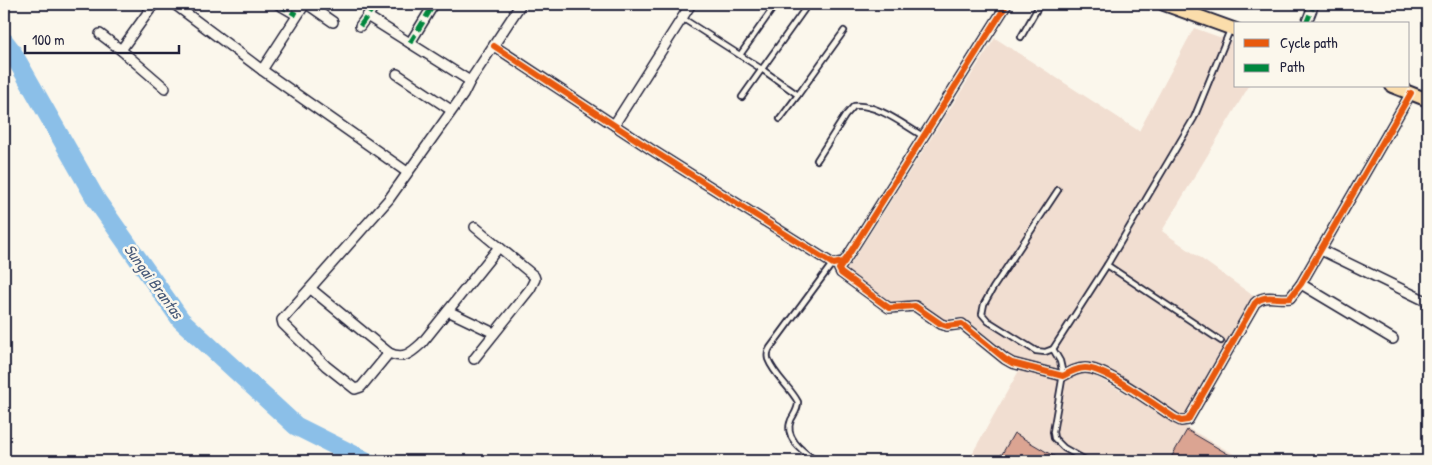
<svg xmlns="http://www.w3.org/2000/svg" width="1432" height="465" font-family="'Patrick Hand',sans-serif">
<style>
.built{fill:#f1ded1}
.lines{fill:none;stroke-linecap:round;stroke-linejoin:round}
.river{stroke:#8bbfe8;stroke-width:19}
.building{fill:#dba492;stroke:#22223b}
.lane-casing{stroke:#22223b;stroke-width:8}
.street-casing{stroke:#22223b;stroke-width:12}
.primary-casing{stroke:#22223b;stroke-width:16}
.lane{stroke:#fbf7ec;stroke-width:4.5}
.street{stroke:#fbf7ec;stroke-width:9}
.primary{stroke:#fbddab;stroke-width:12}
.quiet{stroke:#00873e;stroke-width:5;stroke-dasharray:10 5;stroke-linecap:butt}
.cycleway-casing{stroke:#fbf7ec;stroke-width:9}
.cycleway{stroke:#e8590c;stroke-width:6}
.labels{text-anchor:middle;stroke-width:5;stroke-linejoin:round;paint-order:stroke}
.water-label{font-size:16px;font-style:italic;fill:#475978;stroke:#fbf7ec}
</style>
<rect width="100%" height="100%" fill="#fbf7ec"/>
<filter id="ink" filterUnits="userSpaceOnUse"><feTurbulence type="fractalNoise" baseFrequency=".02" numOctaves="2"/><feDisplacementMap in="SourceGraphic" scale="10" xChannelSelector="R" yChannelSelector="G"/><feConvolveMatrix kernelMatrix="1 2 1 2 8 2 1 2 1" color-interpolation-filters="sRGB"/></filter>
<g filter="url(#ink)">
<!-- built -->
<g class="built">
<path d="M 1194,28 L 1236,43 L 1236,86 L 1249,86 L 1162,231 L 1255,297 L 1186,416 L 1176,416 L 1092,366 L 1079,363 L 1057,372 L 1011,357 L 969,321 L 956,317 L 945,321 L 919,301 L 891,305 L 846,271 L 995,38 L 1139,131 Z"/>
<path d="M 1021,367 L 1061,380 L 1088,372 L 1246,461 L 968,461 Z"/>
</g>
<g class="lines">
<!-- river -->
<path class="river" d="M 4,41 L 11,50 L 97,201 L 181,320 L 296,426 L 366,461"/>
</g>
<!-- building -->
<g class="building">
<path d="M 1187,430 L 1240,461 L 1169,461 Z"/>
<path d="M 1014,433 L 1062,461 L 998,461 Z"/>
</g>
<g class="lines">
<!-- lane casing -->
<g class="lane-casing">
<g id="lane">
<path d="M 682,18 L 763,70 L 798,95 L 844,31"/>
<path d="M 1021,37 L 1040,4"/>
<path d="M 740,55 L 776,4"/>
<path d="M 742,97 L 804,10"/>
<path d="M 780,119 L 798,95"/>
<path d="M 817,160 L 845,116 L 854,106 C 878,104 902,124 923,136"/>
<path d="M 1058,190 L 993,288 L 984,304 L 982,314 L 988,321 L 1036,351 L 1045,352 L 1053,349 L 1107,265 L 1194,118 L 1230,30"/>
<path d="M 1107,265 L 1221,341"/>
<path d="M 1053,349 L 1060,361 L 1063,374 L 1053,432 L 1054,438 L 1064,448 L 1087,461"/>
<path d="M 816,461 C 804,452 783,438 791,420 C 794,414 798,410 798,402 C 790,387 774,375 768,359 C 767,355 768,351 770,348 L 832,264"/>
</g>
</g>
<!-- street casing -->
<g class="street-casing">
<g id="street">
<path d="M 154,4 L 121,50 L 165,88"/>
<path d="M 174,4 L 262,70 L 407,172"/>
<path d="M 278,4 L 297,15"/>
<path d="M 307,4 L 333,22"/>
<path d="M 367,16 L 470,81"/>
<path d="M 1306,24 L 1314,4"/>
<path d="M 360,26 L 373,8 L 373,5 L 370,4"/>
<path d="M 100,34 L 121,50"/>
<path d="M 410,43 L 434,4"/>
<path d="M 494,46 L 652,150 L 833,264 L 843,262 L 846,259 L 1007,4"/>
<path d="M 262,70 L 305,4"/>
<path d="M 397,74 L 451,110"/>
<path d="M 614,125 L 691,4"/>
<path d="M 1321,250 L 1428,302"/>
<path d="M 845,261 L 839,269 L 841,273 L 889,308 L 915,306 L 941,324 L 947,326 L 962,324 L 1005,359 L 1012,363 L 1063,376 C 1070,372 1077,368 1085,368 C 1106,368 1155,405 1175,418 L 1181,421 L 1188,420 L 1255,303 C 1265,293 1278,300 1290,298 L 1301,284 L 1411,93"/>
<path d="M 1301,284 L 1393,339"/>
<path d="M 311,289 L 389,353 C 404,360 411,353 422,343 L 499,247"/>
<path d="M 448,311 L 494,333"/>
<path d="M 389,353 L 361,387 L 355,389 L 326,366 L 283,324 L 282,320 L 389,199 L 463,95 L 470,81 L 521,4"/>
<path d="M 474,359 L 530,289 L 535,279 L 534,276 L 475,227"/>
</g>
</g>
<!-- primary casing -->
<g class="primary-casing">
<g id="primary">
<path d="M 1164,4 L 1236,30"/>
<path d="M 1392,86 L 1428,100"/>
</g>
</g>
<!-- lane -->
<use href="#lane" class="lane"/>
<!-- street -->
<use href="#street" class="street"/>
<!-- primary -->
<use href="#primary" class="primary"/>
<!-- quiet -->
<g class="quiet">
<path d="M 278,4 L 297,15"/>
<path d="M 1306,24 L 1314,4"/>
<path d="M 360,26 L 373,8 L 373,5 L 370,4"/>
<path d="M 410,43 L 434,4"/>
</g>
<!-- cycleway casing -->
<g class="cycleway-casing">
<g id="cycleway">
<path d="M 494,46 L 652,150 L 833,264 L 843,262 L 846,259 L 1007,4"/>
<path d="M 845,261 L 839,269 L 841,273 L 889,308 L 915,306 L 941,324 L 947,326 L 962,324 L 1005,359 L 1012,363 L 1063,376 C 1070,372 1077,368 1085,368 C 1106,368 1155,405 1175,418 L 1181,421 L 1188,420 L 1255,303 C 1265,293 1278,300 1290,298 L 1301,284 L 1411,93"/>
</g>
</g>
<!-- cycleway -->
<use href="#cycleway" class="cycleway"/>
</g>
</g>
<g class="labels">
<!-- water labels -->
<g class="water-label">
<text transform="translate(154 281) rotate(54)" y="6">Sungai Brantas</text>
</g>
</g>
<!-- margin -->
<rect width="1432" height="465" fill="none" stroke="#fbf7ec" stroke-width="20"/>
<rect x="10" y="10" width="1412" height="445" fill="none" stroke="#22223b" stroke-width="2" filter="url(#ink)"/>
<!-- legend -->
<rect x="1234" y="22" width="175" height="65" fill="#fbf7ec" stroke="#a4a2a5"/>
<rect x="1244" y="39" width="25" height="8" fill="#e8590c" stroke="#a4a2a5"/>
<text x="1280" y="48" font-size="15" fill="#22223b">Cycle path</text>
<rect x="1244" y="64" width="25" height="8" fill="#00873e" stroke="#a4a2a5"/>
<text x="1280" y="72" font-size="15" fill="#22223b">Path</text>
<!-- scale -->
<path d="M25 45v8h154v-8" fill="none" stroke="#22223b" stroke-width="2.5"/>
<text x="32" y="45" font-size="15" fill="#22223b" stroke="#fbf7ec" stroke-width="4" paint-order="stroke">100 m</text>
</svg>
